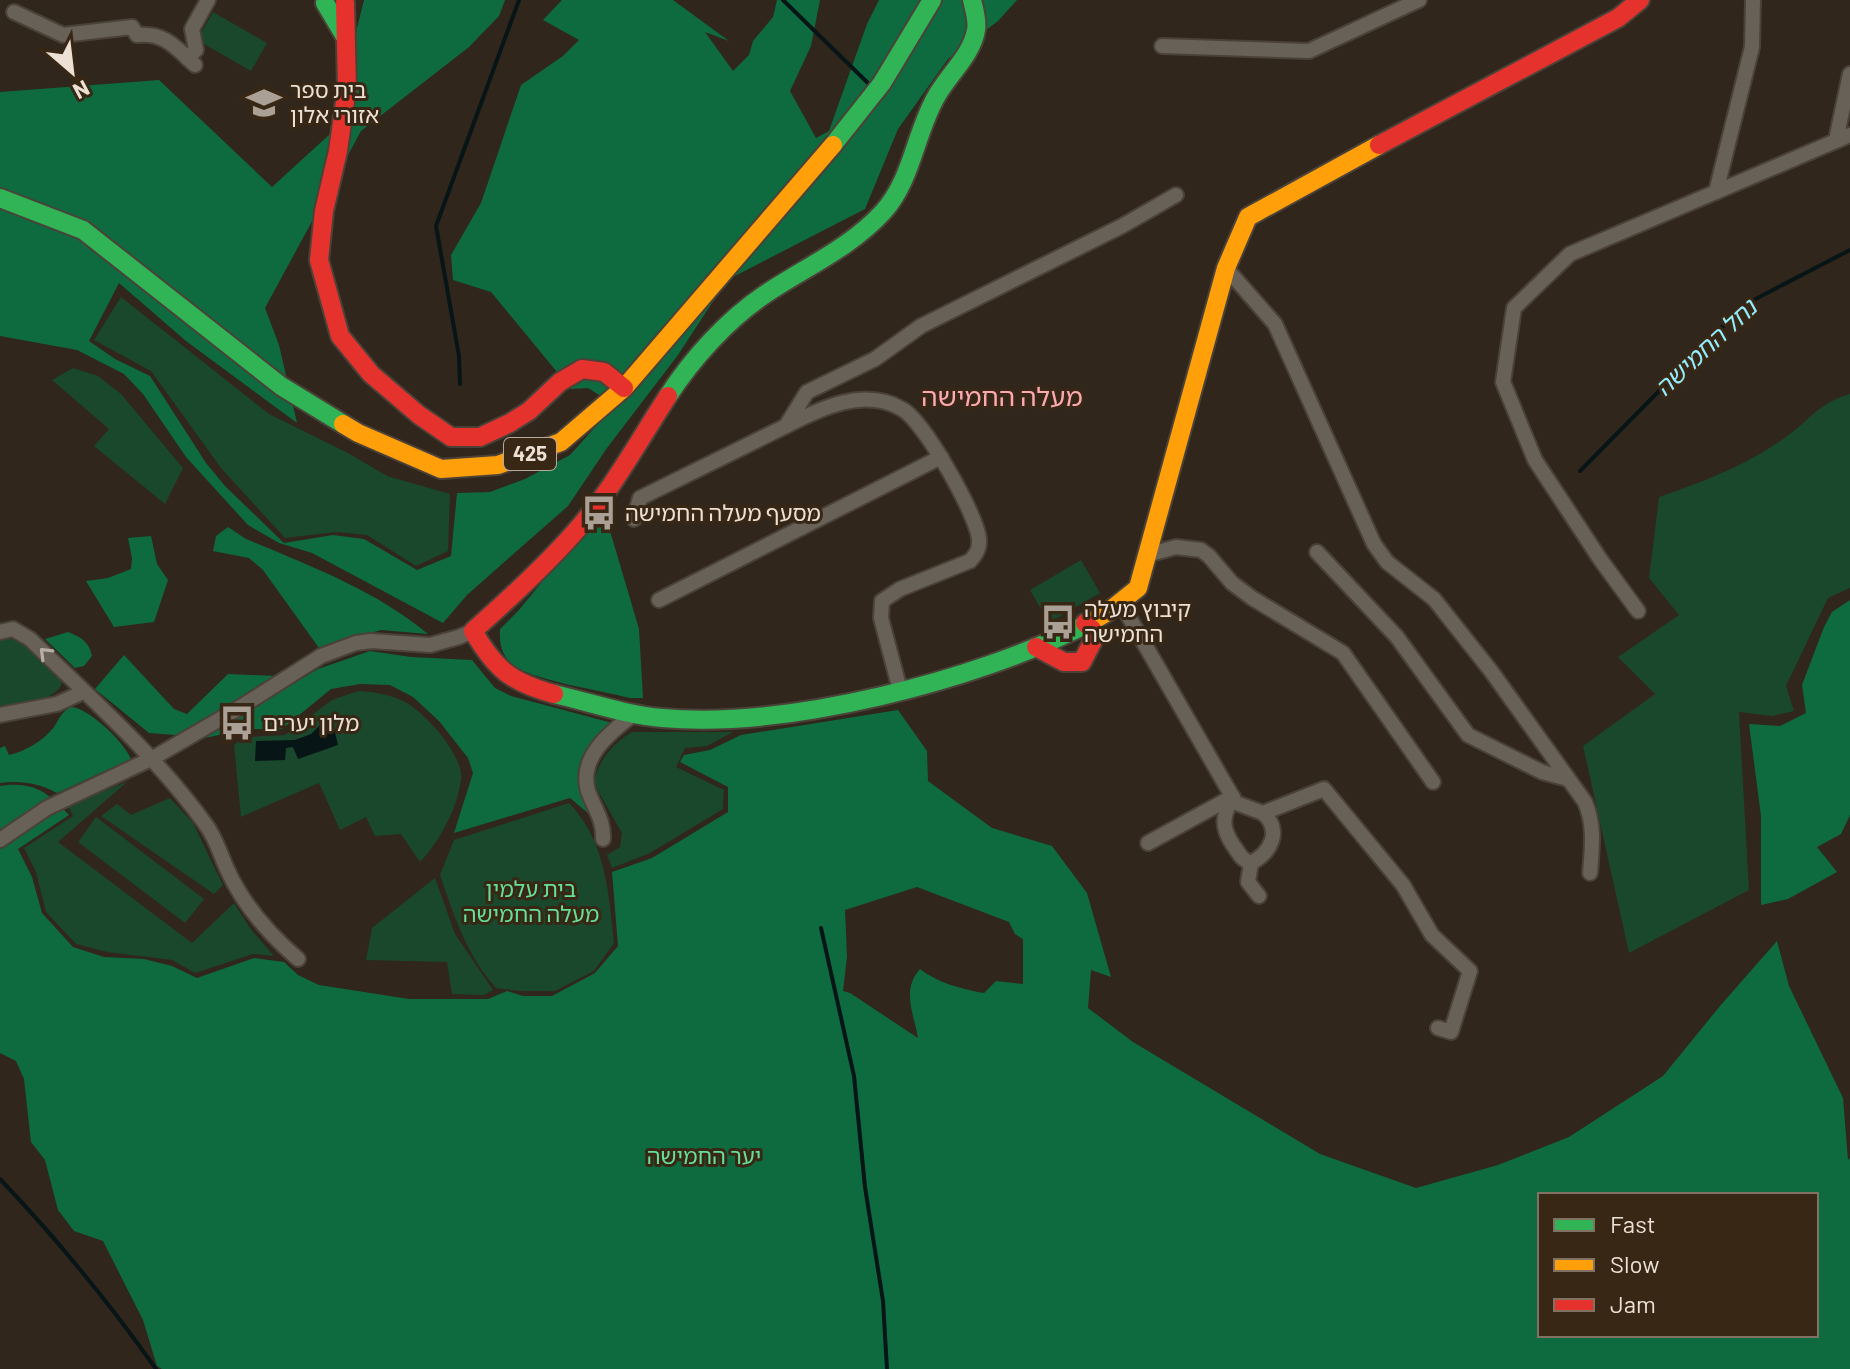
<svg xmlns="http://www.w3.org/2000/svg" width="1850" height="1369" font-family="Barlow,'Noto Sans Hebrew',sans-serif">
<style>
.green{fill:#19482c}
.forest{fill:#0e6b3f;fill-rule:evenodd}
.water{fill:#071517}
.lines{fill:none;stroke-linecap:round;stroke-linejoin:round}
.stream{stroke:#071517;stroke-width:4}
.street-casing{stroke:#4a4139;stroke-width:18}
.fast-casing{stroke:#4a4139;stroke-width:22}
.slow-casing{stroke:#4a4139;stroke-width:22}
.jam-casing{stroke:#4a4139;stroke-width:22}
.street{stroke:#686158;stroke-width:14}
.fast{stroke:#30b455;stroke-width:18}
.slow{stroke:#ff9f0a;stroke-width:18}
.jam{stroke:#e5322d;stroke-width:18}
.oneway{stroke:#b8aea4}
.labels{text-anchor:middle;stroke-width:6;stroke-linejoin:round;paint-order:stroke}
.shield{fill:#382714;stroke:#b7a99c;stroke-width:2}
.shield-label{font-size:20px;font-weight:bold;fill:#ede1d6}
.poi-label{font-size:22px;fill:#ede1d6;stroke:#382714;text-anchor:start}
.park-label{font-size:22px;fill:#65df98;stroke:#382714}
.water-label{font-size:24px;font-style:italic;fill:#93edfe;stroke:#382714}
.quarter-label{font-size:26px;fill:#fda9b2;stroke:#382714}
</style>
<rect width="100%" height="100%" fill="#30261c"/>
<!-- green -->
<g class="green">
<path d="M 213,12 L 267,43 L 251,71 L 197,40 Z"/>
<path d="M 121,297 L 269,414 L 348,453 L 387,476 L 450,494 L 448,551 L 416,566 L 367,535 L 336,532 L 285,538 L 221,468 L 151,371 L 94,340 Z"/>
<path d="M 73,368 L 98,376 L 121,394 L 183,468 L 165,504 L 94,446 L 109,429 L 52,380 Z"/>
<path d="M 1850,394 L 1850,588 L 1828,598 L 1786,686 L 1794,711 L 1772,716 L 1739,712 L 1749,890 L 1629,953 L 1583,746 L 1655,694 L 1618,657 L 1679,615 L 1649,578 L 1659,497 C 1705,481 1743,467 1783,439 C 1811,420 1816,404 1850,394 Z"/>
<path d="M 1081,560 L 1100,593 L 1049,623 L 1030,590 Z"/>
<path d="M 7,638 L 25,642 L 60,677 L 62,684 C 53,703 19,703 0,708 L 0,640 Z"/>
<path d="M 358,691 C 375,692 389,694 405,702 C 425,712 465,757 461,780 C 457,809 440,841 420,862 L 401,834 L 375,836 L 366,817 L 340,830 L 319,783 L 241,817 L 234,745 L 244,737 L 285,735 L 332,700 Z"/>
<path d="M 632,732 L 733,732 L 707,746 L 685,748 L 676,767 L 724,790 L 723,809 L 650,853 L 612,868 L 607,855 L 620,847 L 622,833 L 598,791 L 594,779 C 601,758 613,743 632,732 Z"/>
<path d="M 127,782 L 58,842 L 192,943 L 234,903 L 250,928 L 274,956 L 253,954 L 195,973 L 172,960 L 107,952 L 76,944 L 46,912 L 36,872 L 24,848 L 73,816 L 68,805 Z"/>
<path d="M 170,798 L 193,823 L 223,885 L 214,894 L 101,816 L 117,804 L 131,815 Z"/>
<path d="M 569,803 C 606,841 609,894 614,943 L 594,971 L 555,991 L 520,991 L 496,988 C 466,954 454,916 440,875 L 454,840 Z"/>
<path d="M 96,817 L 204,899 L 185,923 L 78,842 Z"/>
<path d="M 435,878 L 455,934 L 493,990 L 484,995 L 452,994 L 447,962 L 366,960 L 372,928 Z"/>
</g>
<!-- forest -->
<g class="forest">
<path d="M 364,0 L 505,0 L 499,16 L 469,47 L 361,131 L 265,308 L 279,345 L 297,423 L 186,341 L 119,283 L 89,341 L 115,359 L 150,376 L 206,463 L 225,486 L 284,543 L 333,535 L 364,539 L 417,570 L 451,556 L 457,493 L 490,492 L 525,479 L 570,455 L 615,405 L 588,388 L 571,389 L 491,292 L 453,280 L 451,255 L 481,203 L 521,85 L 563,56 L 579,40 L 543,20 L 562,0 L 673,0 L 729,41 L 705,32 L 733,71 L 749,55 L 753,41 L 773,17 L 777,0 L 820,0 L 811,46 L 790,91 L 816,138 L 829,131 L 867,24 L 879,0 L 1017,0 L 998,21 L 948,59 L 898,129 L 865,209 L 727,280 L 678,355 L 607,448 L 568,506 L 467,595 L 443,623 L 312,553 L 279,543 L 248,525 L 186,457 L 143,394 L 124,374 L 77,350 L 0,336 L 0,92 L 159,80 L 272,187 L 353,113 L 354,40 Z"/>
<path d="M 603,507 L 639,629 L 643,698 L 630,698 C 603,691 538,681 516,667 C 502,658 499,644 500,629 L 519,610 Z"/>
<path d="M 228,527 L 246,539 C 310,566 375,590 428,634 L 381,630 L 319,648 L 263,570 L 249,558 L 213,551 L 216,536 Z"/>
<path d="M 151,536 L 157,564 L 168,580 L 154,622 L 114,627 L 86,581 L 108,578 L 131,569 L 132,558 L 128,538 Z"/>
<path d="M 1850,600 L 1850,815 L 1841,834 L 1817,847 L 1837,872 L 1788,899 L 1761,905 L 1761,816 L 1749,724 L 1780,726 L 1806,713 L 1802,685 L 1824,627 L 1832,612 Z"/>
<path d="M 68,632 C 81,637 89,642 92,656 L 84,666 L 75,668 L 45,639 Z"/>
<path d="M 370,651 L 411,657 L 472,660 L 495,688 L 511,696 L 616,724 L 583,765 L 579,781 L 595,819 L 570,798 L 454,833 L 473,773 L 468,758 L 439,721 L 413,697 L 390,685 L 360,684 L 331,689 L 282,729 L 249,729 L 199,739 L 318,669 Z"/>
<path d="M 124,655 L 174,709 L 187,714 L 228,674 L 276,676 L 182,733 L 175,735 L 149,733 L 95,689 Z"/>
<path d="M 71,707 C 89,708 124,742 131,759 L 57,793 C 40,783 19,780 0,783 L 0,748 L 5,746 L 9,755 C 26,751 43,741 54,727 C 60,718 61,712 71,707 Z"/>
<path d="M 898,710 L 927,751 L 928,781 L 992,828 L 1052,846 L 1087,893 L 1111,977 L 1091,970 L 1088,1008 L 1133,1042 L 1320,1154 L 1416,1188 L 1498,1165 L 1569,1137 L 1663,1076 L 1720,1006 L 1777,941 L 1789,986 L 1843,1098 L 1848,1160 L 1850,1158 L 1850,1369 L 162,1369 L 157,1366 L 143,1320 L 103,1241 L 74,1231 L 58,1210 L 45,1160 L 31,1142 L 24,1079 L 16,1061 L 0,1053 L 0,786 C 33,781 48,792 69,815 L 18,849 L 32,877 L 42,913 L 73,947 L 104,957 L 144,959 L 172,966 L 197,978 L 254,958 L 284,962 L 298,975 L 319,985 L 409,999 L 488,999 L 507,991 L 523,996 L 552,996 L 595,973 L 618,946 L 612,872 L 652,858 L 728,812 L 728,787 L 680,762 L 684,755 L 710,750 L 741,735 ZM 917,887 L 1009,922 L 1015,934 L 1023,939 L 1023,984 L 996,981 L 984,993 C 961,989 938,983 920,969 C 901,990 914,1014 918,1038 L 850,993 L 843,991 L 847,957 L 845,910 ZM 1540,1195 L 1816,1195 L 1816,1335 L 1540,1335 Z"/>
</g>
<!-- water -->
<path class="water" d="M 326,719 L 333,724 L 338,745 L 298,759 L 293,747 L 286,748 L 285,760 L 255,761 L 256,741 L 295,740 L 311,734 Z"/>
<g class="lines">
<!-- stream -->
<g class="stream">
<path d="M 783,0 L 872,87"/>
<path d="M 460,384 L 459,356 L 436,226 L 519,0"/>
<path d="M 1580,471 L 1744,305 L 1850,250"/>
<path d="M 821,928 L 854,1076 L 865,1187 L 883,1301 L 887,1369"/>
<path d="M 0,1179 C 57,1239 108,1301 156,1369"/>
</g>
<!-- street casing -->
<g class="street-casing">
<g id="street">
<path d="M 14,12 L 63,35 L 132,27 L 137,35 C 165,32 176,48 195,65"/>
<path d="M 1162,46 L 1309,51 L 1419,0"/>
<path d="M 187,58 L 196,50 L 192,29 L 208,0"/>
<path d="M 1836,140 L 1850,74"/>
<path d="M 1716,192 L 1752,47 L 1753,0"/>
<path d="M 1226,268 L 1275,324 L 1374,544 L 1387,562 L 1434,599 L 1491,671 L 1585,802 C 1595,825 1592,848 1590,873"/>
<path d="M 634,519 L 640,498 L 786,426"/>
<path d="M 1317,552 L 1397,637 L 1468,735 L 1542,772 L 1568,779"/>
<path d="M 1147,555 L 1176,547 L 1201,550 L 1209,556 L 1232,583 L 1252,598 L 1343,653 L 1433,782"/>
<path d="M 659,600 L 941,457"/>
<path d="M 1122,605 L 1236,803 L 1263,813 L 1324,789 L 1403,885 L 1432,935 L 1470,971 L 1451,1032 L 1438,1028"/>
<path d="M 1638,611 L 1600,559 L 1535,460 L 1503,382 L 1514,308 L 1570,254 L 1850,135"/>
<path d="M 0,632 L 13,629 L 30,639 C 91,699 156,755 206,825 C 216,838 220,854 227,869 C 243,905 269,934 298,959"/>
<path d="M 900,690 L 881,618 L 882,601 L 900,589 L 970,561 C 976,555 980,549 979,539 C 977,515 924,421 902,409 C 864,387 821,408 786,426 L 807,392 L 875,359 L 921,326 L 1122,226 L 1176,195"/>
<path d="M 0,715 L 57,704 L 83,692"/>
<path d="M 1233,797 C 1222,816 1221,827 1233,845 C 1240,854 1240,859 1251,863 C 1270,853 1283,831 1263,813"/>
<path d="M 603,839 C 604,820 594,808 588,791 C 578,756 612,731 635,713"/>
<path d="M 0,840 L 47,808 L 153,758 L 239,708 L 321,656 L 356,643 L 371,641 L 430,645 L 459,637 L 473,631"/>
<path d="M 1148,843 L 1232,797"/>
<path d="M 1251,863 L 1248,882 L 1259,896"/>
</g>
</g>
<!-- fast casing -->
<g class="fast-casing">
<g id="fast">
<path d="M 325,3 L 344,35"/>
<path d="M 833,145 L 882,83 L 932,0"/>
<path d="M 0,198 L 83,230 L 281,386 L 343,424"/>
<path d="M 668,396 C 692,359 727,320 764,295 C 804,268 850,248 883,212 C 912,180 915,134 936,97 C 948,75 972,55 976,30 C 978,21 974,9 972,0"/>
<path d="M 554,694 C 589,702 626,715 662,718 C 787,729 975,681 1087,624"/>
</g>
</g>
<!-- slow casing -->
<g class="slow-casing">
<g id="slow">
<path d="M 343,424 L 358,433 L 441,469 L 498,465 L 561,442 L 624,388 L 833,145"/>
<path d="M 1087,624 L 1108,612 L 1138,588 L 1226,268 L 1248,217 L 1379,145"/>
</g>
</g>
<!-- jam casing -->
<g class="jam-casing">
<g id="jam">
<path d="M 345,3 L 347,87 L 338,151 L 324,211 L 319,260 L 340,336 L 371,374 L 419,415 L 451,437 L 480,437 L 510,423 L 529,411 L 560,382 L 582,369 L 604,372 L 624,388"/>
<path d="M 1379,145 L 1618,18 L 1640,0"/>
<path d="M 1036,647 L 1064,662 L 1082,662 L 1095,637 L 1092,629 L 1085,623"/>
<path d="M 554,694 C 511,682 496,670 473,631 C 508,600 543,568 574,533 C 611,492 638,442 668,396"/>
</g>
</g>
<!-- street -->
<use href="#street" class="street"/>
<!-- fast -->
<use href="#fast" class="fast"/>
<!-- slow -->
<use href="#slow" class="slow"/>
<!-- jam -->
<use href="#jam" class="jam"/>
</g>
<!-- one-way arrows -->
<defs><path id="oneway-chevron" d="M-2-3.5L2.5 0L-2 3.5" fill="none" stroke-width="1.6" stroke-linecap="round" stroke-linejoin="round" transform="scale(2)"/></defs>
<use class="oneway" href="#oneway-chevron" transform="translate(45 653) rotate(-135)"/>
<!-- icons -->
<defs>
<g id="school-bare" transform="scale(2.76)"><path d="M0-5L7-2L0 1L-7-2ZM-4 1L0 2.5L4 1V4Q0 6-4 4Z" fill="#aba095" stroke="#382714" stroke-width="2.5" paint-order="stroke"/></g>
<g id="bus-bare" transform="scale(2.76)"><path d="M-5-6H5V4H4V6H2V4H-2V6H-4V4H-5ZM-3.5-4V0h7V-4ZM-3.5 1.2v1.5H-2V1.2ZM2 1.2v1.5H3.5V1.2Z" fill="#aba095" stroke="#382714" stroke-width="2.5" paint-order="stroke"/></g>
</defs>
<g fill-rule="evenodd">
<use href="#school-bare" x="264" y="103"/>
<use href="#bus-bare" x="599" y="513"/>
<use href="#bus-bare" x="1058" y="622"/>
<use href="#bus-bare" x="237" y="723"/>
</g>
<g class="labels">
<!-- shield labels -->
<rect class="shield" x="504" y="438" width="52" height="32" rx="6"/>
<g class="shield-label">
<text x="530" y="461">425</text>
</g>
<!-- poi labels -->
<g class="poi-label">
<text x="290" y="98">בית ספר<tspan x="290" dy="25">אזורי אלון</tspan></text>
<text x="625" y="521">מסעף מעלה החמישה</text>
<text x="1084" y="617">קיבוץ מעלה<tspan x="1084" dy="25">החמישה</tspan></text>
<text x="263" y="731">מלון יערים</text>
</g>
<!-- park labels -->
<g class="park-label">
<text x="531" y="897">בית עלמין<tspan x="531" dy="25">מעלה החמישה</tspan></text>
<text x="704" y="1164">יער החמישה</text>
</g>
<!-- water labels -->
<g class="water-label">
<text transform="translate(1706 348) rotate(-43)" y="8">נחל החמישה</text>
</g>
<!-- quarter labels -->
<g class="quarter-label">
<text x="1002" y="406">מעלה החמישה</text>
</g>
</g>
<!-- legend -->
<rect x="1538" y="1193" width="280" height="144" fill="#382714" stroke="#807162" stroke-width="2"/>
<rect x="1554" y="1219" width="40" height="12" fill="#30b455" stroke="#807162" stroke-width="2"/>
<text x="1610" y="1233" font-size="24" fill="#ede1d6">Fast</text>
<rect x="1554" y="1259" width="40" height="12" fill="#ff9f0a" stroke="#807162" stroke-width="2"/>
<text x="1610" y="1273" font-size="24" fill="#ede1d6">Slow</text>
<rect x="1554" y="1299" width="40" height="12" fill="#e5322d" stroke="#807162" stroke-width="2"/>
<text x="1610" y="1313" font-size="24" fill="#ede1d6">Jam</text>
<!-- north arrow -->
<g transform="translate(72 72) rotate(152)" stroke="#382714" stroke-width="6" paint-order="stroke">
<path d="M0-6L14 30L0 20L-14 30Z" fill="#ede1d6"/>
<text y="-12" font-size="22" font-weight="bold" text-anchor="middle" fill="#ede1d6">N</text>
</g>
</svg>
